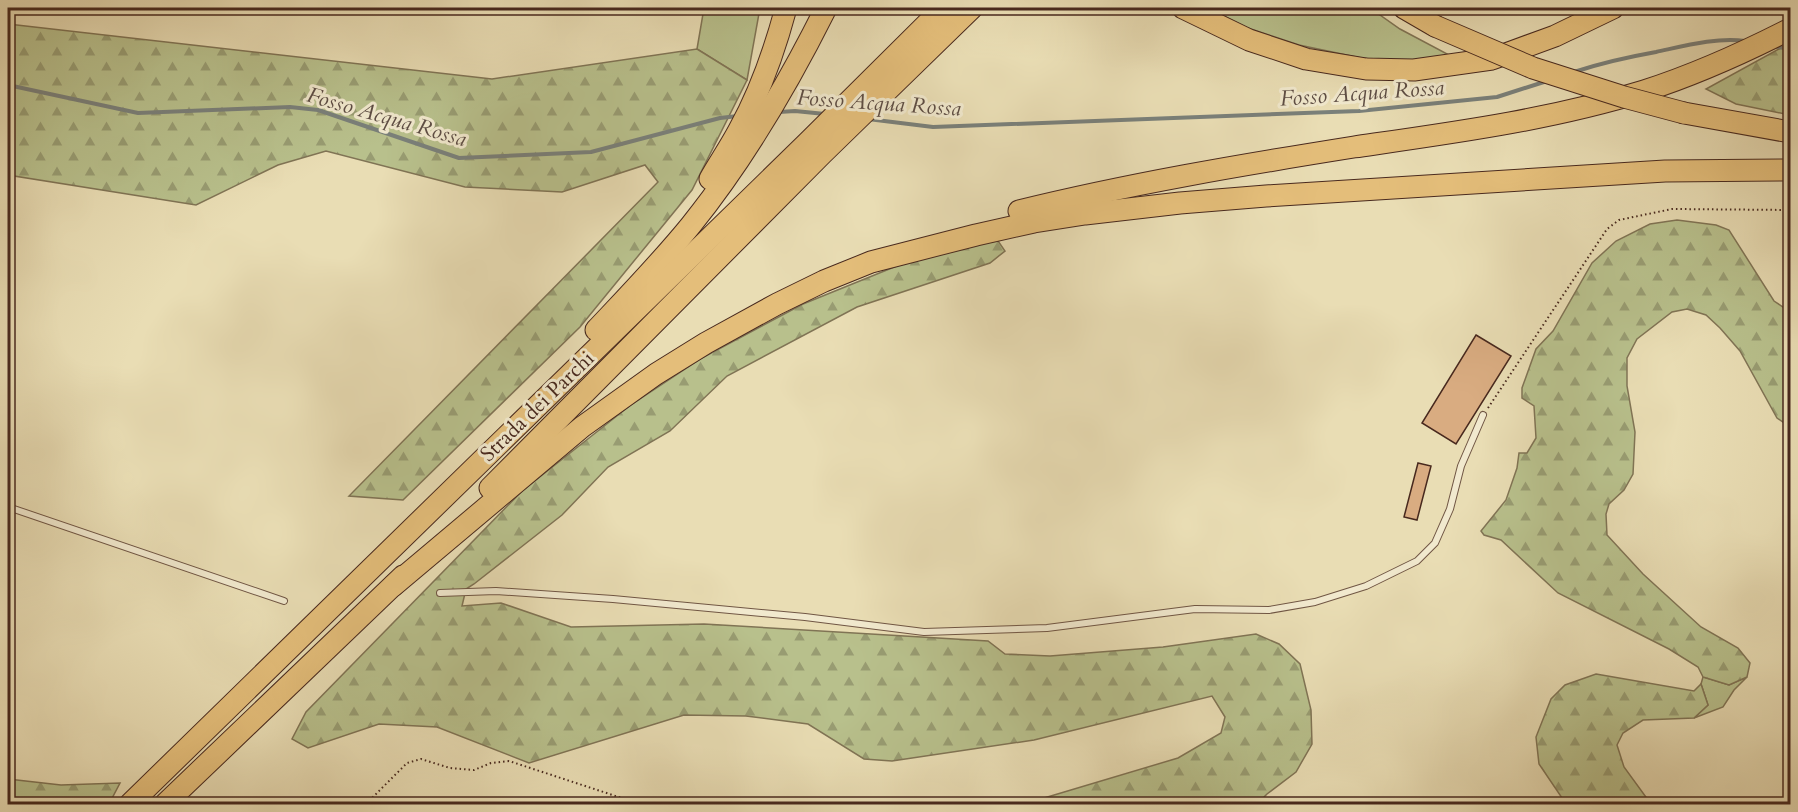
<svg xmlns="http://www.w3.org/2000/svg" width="1798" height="812" font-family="Cardo,serif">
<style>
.green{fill:#b8c08c;stroke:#807455;stroke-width:1.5}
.forest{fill:url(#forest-firs);stroke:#807455;stroke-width:1.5}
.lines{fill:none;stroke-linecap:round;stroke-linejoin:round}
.stream{stroke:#7a807a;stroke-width:4}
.building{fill:#d9ac81;stroke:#48291e;stroke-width:1.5}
.lane-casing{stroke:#705644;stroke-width:8}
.highway-casing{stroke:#48291e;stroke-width:23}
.path{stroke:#48291e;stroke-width:2;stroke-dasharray:1.5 3;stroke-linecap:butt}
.lane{stroke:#f1e9ce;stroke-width:6}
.highway{stroke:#e4be7a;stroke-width:21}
.highway-bridge-casing{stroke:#48291e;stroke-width:23;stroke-linecap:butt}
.highway-bridge{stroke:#e4be7a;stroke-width:21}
.labels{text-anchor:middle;stroke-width:6;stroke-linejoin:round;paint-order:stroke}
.street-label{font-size:21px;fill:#48291e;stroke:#f1e9ce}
.water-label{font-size:22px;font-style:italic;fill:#5d4d44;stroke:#f1e9ce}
</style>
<defs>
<pattern id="forest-firs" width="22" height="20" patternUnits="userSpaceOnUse" patternTransform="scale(1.5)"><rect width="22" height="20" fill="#b8c08c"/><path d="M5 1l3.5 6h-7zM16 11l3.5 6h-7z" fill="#989c72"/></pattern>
</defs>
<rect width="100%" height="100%" fill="#e9ddb4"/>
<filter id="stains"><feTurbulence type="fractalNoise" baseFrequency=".00333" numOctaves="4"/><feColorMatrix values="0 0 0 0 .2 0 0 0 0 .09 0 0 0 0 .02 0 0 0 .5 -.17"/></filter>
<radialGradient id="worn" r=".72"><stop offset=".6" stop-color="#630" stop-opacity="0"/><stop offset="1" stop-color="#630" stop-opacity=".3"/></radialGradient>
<!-- green -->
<g class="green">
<path d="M 704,8 L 760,8 L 747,80 L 697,49 Z"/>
<path d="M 1208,8 L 1370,8 L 1400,29 L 1451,56 L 1412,61 L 1361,58 L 1299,45 L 1245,27 Z"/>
<path d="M 1703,677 L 1729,685 L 1747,677 L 1734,690 L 1723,707 L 1694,718 L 1708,705 L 1701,684 Z"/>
</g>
<!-- forest -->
<g class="forest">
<path d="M 8,24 L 492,79 L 697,49 L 747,80 L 692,190 L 580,327 L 403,500 L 349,496 L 658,182 L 645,165 L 562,192 L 465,187 L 326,151 L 278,165 L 196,205 L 8,175 Z"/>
<path d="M 1790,43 L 1790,115 L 1736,104 L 1706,89 Z"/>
<path d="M 1677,220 L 1716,225 L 1729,230 L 1774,301 L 1783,307 L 1790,303 L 1790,427 L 1777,418 L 1740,351 L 1720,328 L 1706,315 L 1687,309 L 1672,312 L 1637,339 L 1627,358 L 1627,386 L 1635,432 L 1633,474 L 1624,490 L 1609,504 L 1606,514 L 1607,535 L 1643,574 L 1701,627 L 1738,648 L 1750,663 L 1747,677 L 1729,685 L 1703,677 L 1698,667 L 1669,649 L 1558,593 L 1501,540 L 1484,535 L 1481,531 L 1506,500 L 1517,468 L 1519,453 L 1527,453 L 1536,438 L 1534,406 L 1522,398 L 1522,388 L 1536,349 L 1553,331 L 1592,263 L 1616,241 L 1650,224 Z"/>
<path d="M 996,238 L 1005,251 L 990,263 L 857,307 L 727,376 L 670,431 L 608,467 L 562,515 L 474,584 L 466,589 L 462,606 L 501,603 L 571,627 L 704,624 L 988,641 L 1005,654 L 1050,656 L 1163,647 L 1256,634 L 1279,644 L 1300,664 L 1311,710 L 1312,744 L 1296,772 L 1267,794 L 1257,804 L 1024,804 L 1178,758 L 1221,733 L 1225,717 L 1212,696 L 1034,740 L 892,761 L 864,759 L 808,724 L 746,716 L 684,715 L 529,763 L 437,727 L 379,724 L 308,748 L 292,739 L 306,712 L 522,491 L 632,404 L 700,359 L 803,304 L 909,261 Z"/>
<path d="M 1596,674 L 1694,691 L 1701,684 L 1708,705 L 1694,718 L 1643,720 L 1623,733 L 1617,745 L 1624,767 L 1651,804 L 1571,804 L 1562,798 L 1539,764 L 1536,737 L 1551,699 L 1565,685 Z"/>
<path d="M 8,779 L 61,785 L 120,783 L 109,804 L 8,804 Z"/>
</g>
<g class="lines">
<!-- stream -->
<g class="stream">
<path d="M 1773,46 L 1790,49"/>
<path d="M 1574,72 C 1601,63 1628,57 1656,52 C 1684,46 1717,37 1745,41"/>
<path d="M 8,85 L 138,113 L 290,107 L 318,110 L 459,158 L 591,152 L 720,118 L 738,116"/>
<path d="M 779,112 L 795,111 L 825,114"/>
<path d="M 868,119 L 933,127 L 1359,111 L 1497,97 L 1547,81"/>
</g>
</g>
<!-- building -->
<g class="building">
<path d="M 1476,335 L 1511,356 L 1456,444 L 1422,423 Z"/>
<path d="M 1418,463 L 1431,466 L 1417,520 L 1404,517 Z"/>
</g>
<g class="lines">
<!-- lane casing -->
<g class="lane-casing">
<g id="lane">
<path d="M 8,507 L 284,601"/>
<path d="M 440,593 L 496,591 L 613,599 L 805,617 L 924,632 L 1047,628 L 1195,609 L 1269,610 L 1315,602 L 1366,586 L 1417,561 L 1435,543 L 1450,509 L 1461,466 L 1483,415"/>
</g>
</g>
<!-- highway casing -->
<g class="highway-casing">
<g id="highway">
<path d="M 1183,8 L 1249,40 L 1306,59 L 1366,69 L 1414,70 L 1492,59 L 1555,36 L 1613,8"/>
<path d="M 1404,8 L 1435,26"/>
<path d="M 1684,113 L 1790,132"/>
<path d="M 710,179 C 719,163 730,147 739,130 C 760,92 775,49 786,8"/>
<path d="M 1019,211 C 1129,184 1241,165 1354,147 C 1451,133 1550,120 1644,91 C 1694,75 1743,53 1790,29"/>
<path d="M 596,330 C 628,296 661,262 691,225 C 745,158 788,84 826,8"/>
<path d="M 490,488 L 822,154 L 972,8"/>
<path d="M 393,586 L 582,427 L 656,374 L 706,343 L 777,304 L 824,281 L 871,262 L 976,235 L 1034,222 L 1085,214 L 1180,203 L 1266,196 L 1665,171 L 1790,170"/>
<path d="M 130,804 L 808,142 L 943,8"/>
<path d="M 165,804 L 403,576"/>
</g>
</g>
<!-- path -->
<g class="path">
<path d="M 1488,408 L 1607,229 L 1619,220 L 1672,209 L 1790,210"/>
<path d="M 366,804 L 407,763 L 421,759 L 450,768 L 474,770 L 491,763 L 509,761 L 640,804"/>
</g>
<!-- lane -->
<use href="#lane" class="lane"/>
<!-- highway -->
<use href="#highway" class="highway"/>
<!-- highway-bridge casing -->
<g class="highway-bridge-casing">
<path id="highway-bridge" d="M 1435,26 L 1533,68 L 1624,97 L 1684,113"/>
</g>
<!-- highway-bridge -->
<use href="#highway-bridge" class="highway-bridge"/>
</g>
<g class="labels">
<!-- street labels -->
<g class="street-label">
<text transform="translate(537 406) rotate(-44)" y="7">Strada dei Parchi</text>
</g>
<!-- water labels -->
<g class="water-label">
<text transform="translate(1362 92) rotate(-4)" y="8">Fosso Acqua Rossa</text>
<text transform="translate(879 102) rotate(4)" y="8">Fosso Acqua Rossa</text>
<text transform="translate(387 116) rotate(16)" y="8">Fosso Acqua Rossa</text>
</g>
</g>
<!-- margin -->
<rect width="1798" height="812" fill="none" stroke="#e9ddb4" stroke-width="30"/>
<rect x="9" y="9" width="1780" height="794" fill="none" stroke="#48291e" stroke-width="3"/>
<rect x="15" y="15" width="1768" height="782" fill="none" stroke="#48291e" stroke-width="1.5"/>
<rect width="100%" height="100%" filter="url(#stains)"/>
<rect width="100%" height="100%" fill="url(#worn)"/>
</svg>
